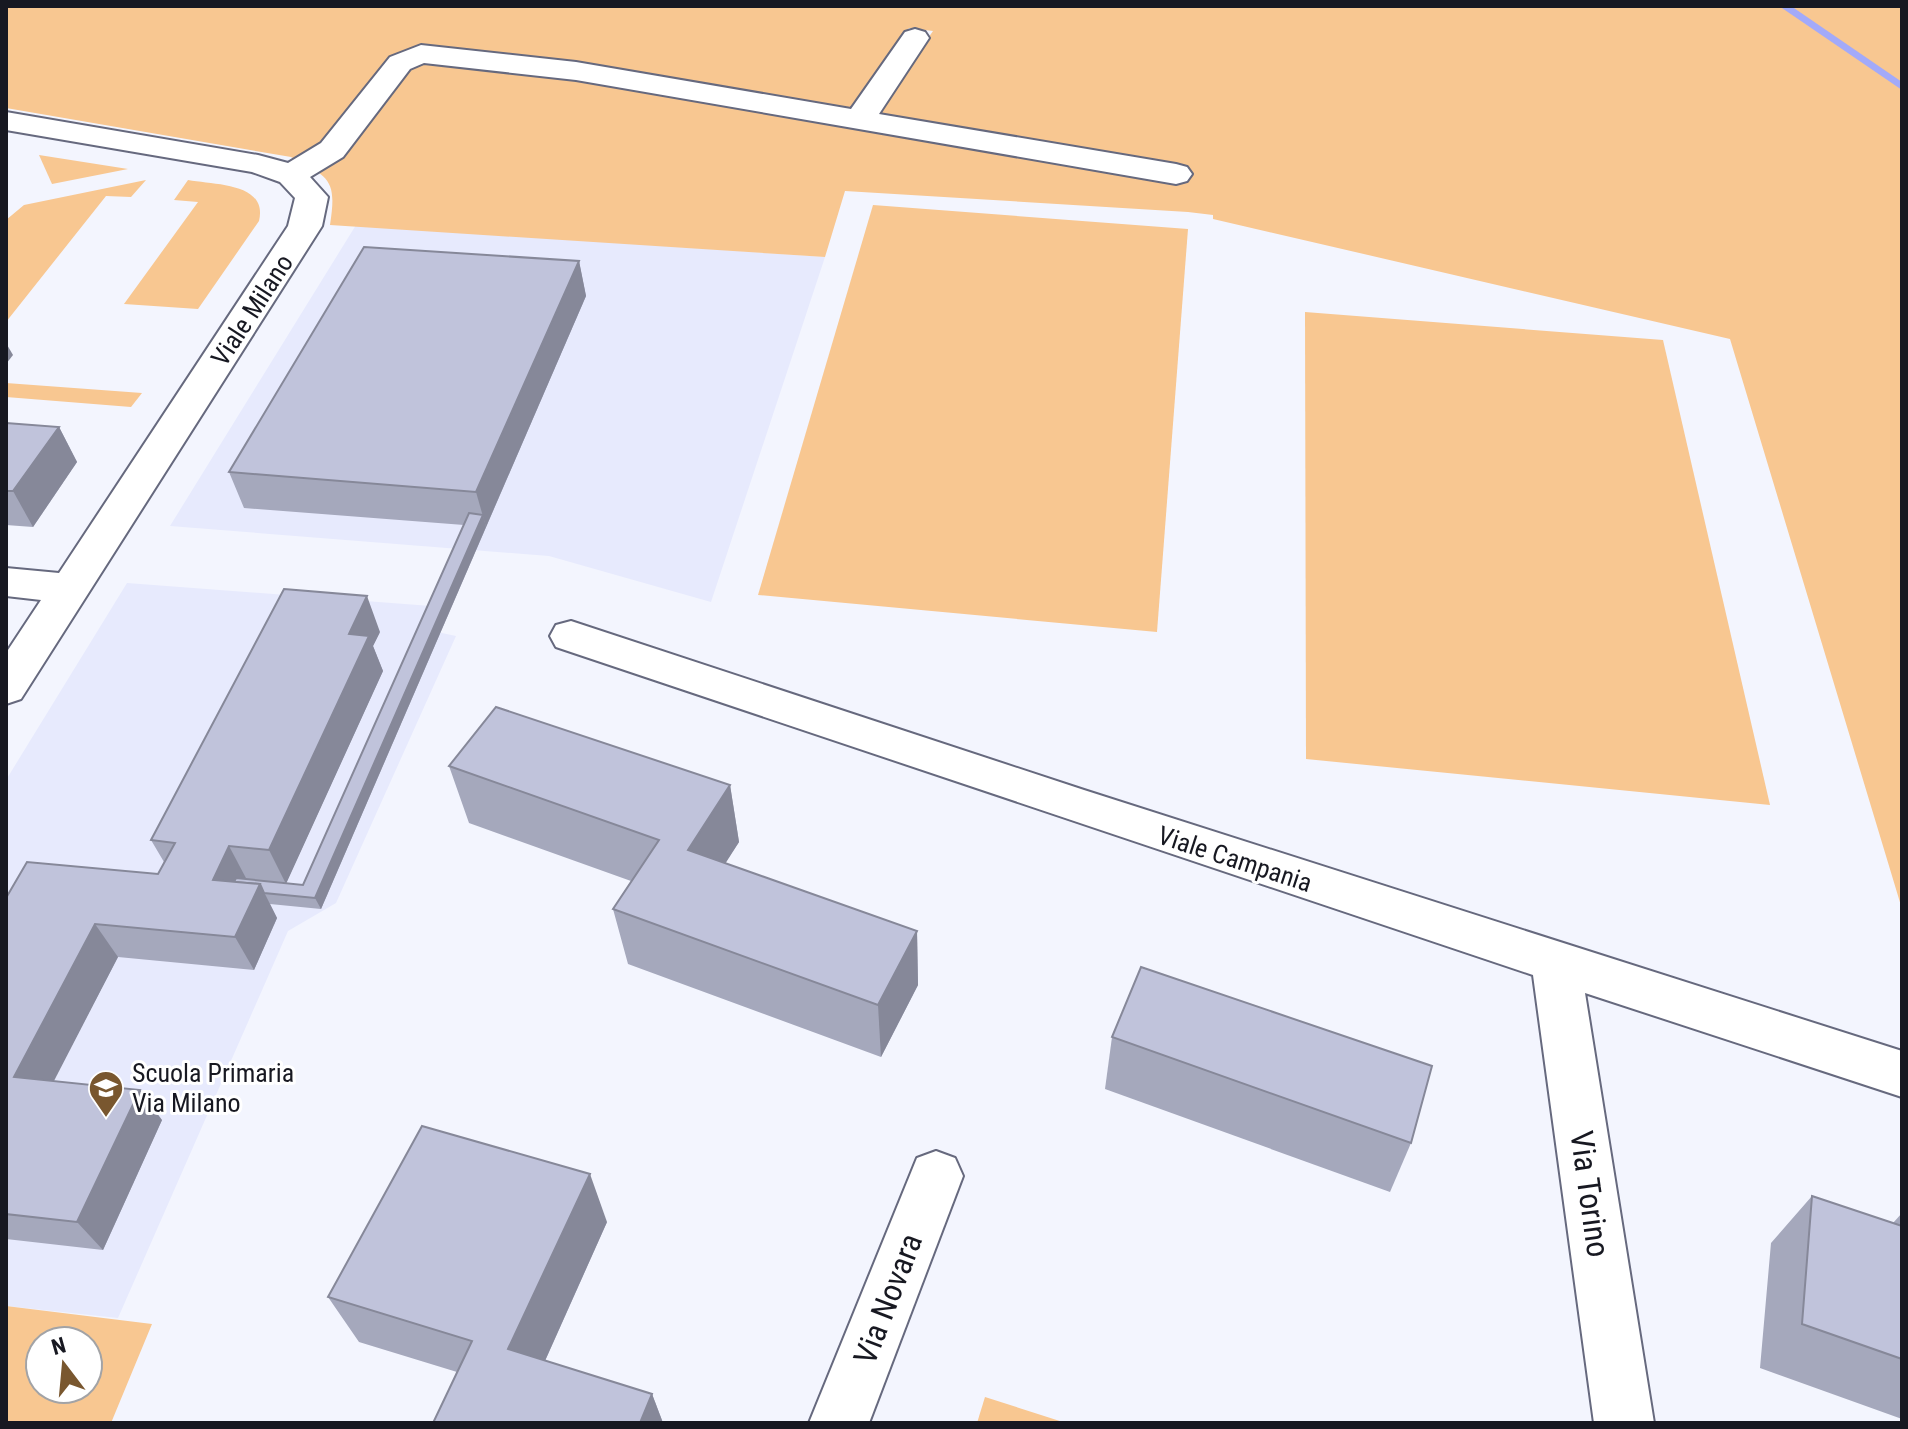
<svg xmlns="http://www.w3.org/2000/svg" width="1908" height="1429" font-family="'Roboto Condensed',sans-serif">
<style>
.built{fill:#e7eafd}
.green{fill:#f8c791;fill-rule:evenodd}
.lines{fill:none;stroke-linecap:round;stroke-linejoin:round}
.stream{fill:#a3aaf9;fill-rule:evenodd}
.minor-casing{stroke:#66697e;stroke-width:4}
.minor{fill:#fff;fill-rule:evenodd}
.wall{fill:#a5a8bc}
.shaded-wall{fill:#868899}
.building{fill:#c0c3db;stroke:#868899;stroke-width:2}
.labels{text-anchor:middle;stroke-width:6;stroke-linejoin:round;paint-order:stroke}
.street-label{font-size:26px;fill:#171821;stroke:#fff}
.poi-label{font-size:26px;fill:#171821;stroke:#fff;text-anchor:start}
.near-street-label{font-size:32px;fill:#171821;stroke:#fff}
</style>
<rect width="100%" height="100%" fill="#f3f5fe"/>
<!-- built -->
<g class="built">
<path d="M 356,225 L 825,257 L 711,602 L 549,556 L 170,526 Z"/>
<path d="M 127,583 L 431,606 L 423,629 L 456,636 L 336,903 L 288,931 L 118,1318 L 6,1306 L 6,780 Z"/>
</g>
<!-- green -->
<g class="green">
<path d="M 6,6 L 1902,6 L 1902,909 L 1730,339 L 1213,219 L 1213,215 L 1188,212 L 845,191 L 825,257 L 330,225 C 337,180 330,177 291,157 L 6,108 ZM 909,28 L 933,31 L 876,114 L 852,110 Z"/>
<path d="M 39,155 L 128,169 L 52,184 Z"/>
<path d="M 146,180 L 131,197 L 106,196 L 6,322 L 6,220 L 24,205 Z"/>
<path d="M 188,180 C 216,185 268,183 259,221 L 198,309 L 124,304 L 198,202 L 174,200 Z"/>
<path d="M 873,205 L 1188,229 L 1157,632 L 758,595 Z"/>
<path d="M 1305,312 L 1663,340 L 1770,805 L 1306,759 Z"/>
<path d="M 6,384 L 6,383 L 142,393 L 131,407 L 6,397 Z"/>
<path d="M 6,1306 L 152,1324 L 111,1423 L 6,1423 ZM 88,1341 L 88,1389 L 40,1389 L 40,1341 Z"/>
<path d="M 985,1397 L 1066,1423 L 977,1423 Z"/>
</g>
<g class="lines">
<!-- stream -->
<path class="stream" d="M 1779,6 L 1791,6 L 1902,82 L 1902,90 Z"/>
<!-- minor casing -->
<g class="minor-casing">
<g id="minor">
<path d="M 915,29 L 925,32 L 929,38 L 879,114 L 1176,164 L 1187,167 L 1192,174 L 1187,181 L 1176,184 L 576,80 L 424,63 L 410,69 L 343,157 L 310,177 L 328,197 L 322,226 L 21,699 L 6,704 L 6,653 L 41,600 L 6,596 L 6,568 L 59,573 L 288,226 L 295,198 L 280,182 L 252,172 L 6,130 L 6,112 L 258,155 L 288,163 L 321,143 L 390,57 L 421,45 L 576,62 L 851,109 L 905,32 Z"/>
<path d="M 571,621 L 1084,790 L 1902,1051 L 1902,1097 L 1585,993 L 1654,1423 L 1594,1423 L 1533,975 L 556,647 L 550,636 L 556,625 Z"/>
<path d="M 936,1151 L 955,1158 L 963,1176 L 869,1423 L 809,1423 L 917,1158 Z"/>
</g>
</g>
<!-- minor -->
<use href="#minor" class="minor"/>
</g>
<!-- wall -->
<g class="wall">
<path d="M 579,261 L 586,296 L 321,909 L 270,904 L 277,918 L 254,970 L 118,957 L 53,1081 L 162,1120 L 103,1250 L 6,1239 L 6,898 L 158,874 L 164,862 L 151,840 L 380,632 L 373,646 L 383,671 L 286,883 L 303,885 L 464,525 L 244,508 L 229,472 Z"/>
<path d="M 6,423 L 59,427 L 77,462 L 33,527 L 6,525 Z"/>
<path d="M 449,766 L 730,785 L 739,842 L 725,863 L 917,931 L 918,985 L 881,1057 L 628,964 L 613,909 L 631,881 L 469,823 Z"/>
<path d="M 1112,1037 L 1411,1143 L 1390,1192 L 1105,1089 Z"/>
<path d="M 1812,1196 L 1893,1223 L 1902,1213 L 1902,1419 L 1760,1368 L 1771,1243 Z"/>
<path d="M 607,1222 L 545,1361 L 652,1394 L 663,1423 L 433,1423 L 457,1372 L 359,1342 L 328,1297 Z"/>
</g>
<!-- shaded-wall -->
<g class="shaded-wall">
<path d="M 579,261 L 586,296 L 486,527 L 476,492 Z"/>
<path d="M 6,343 L 13,355 L 6,364 Z"/>
<path d="M 59,427 L 77,462 L 33,527 L 13,491 Z"/>
<path d="M 483,515 L 486,527 L 321,909 L 315,898 Z"/>
<path d="M 367,596 L 380,632 L 373,646 L 383,671 L 286,884 L 269,850 L 349,634 Z"/>
<path d="M 730,785 L 739,842 L 699,905 L 688,850 Z"/>
<path d="M 229,846 L 247,880 L 231,913 L 213,880 Z"/>
<path d="M 260,884 L 277,918 L 254,970 L 235,937 Z"/>
<path d="M 95,924 L 118,957 L 40,1108 L 14,1077 Z"/>
<path d="M 917,931 L 918,985 L 881,1057 L 878,1005 Z"/>
<path d="M 140,1090 L 162,1120 L 103,1250 L 77,1222 Z"/>
<path d="M 590,1174 L 607,1222 L 531,1392 L 508,1349 Z"/>
<path d="M 652,1394 L 663,1423 L 640,1423 Z"/>
</g>
<!-- building -->
<g class="building">
<path d="M 364,247 L 579,261 L 476,492 L 229,472 Z"/>
<path d="M 6,423 L 59,427 L 13,491 L 6,491 Z"/>
<path d="M 469,513 L 483,515 L 315,898 L 264,893 L 260,884 L 234,882 L 236,878 L 303,885 Z"/>
<path d="M 284,589 L 367,596 L 349,634 L 369,636 L 269,850 L 229,846 L 213,880 L 260,884 L 235,937 L 95,924 L 14,1077 L 140,1090 L 77,1222 L 6,1214 L 6,898 L 27,862 L 158,874 L 175,843 L 151,840 Z"/>
<path d="M 496,707 L 730,785 L 688,850 L 917,931 L 878,1005 L 613,909 L 659,840 L 449,766 Z"/>
<path d="M 1141,967 L 1432,1066 L 1411,1143 L 1112,1037 Z"/>
<path d="M 422,1126 L 590,1174 L 508,1349 L 652,1394 L 640,1423 L 433,1423 L 472,1341 L 328,1297 Z"/>
<path d="M 1812,1196 L 1902,1226 L 1902,1359 L 1802,1324 Z"/>
</g>
<!-- icons -->
<defs>
<g id="school-pin" transform="scale(1.8)"><path d="M0 17L-7.5 6A9.5 9.5 0 1 1 7.5 6Z" fill="#79572f" stroke="#fff"/><path d="M0-5L7-2L0 1L-7-2ZM-4 1L0 2.5L4 1V4Q0 6-4 4Z" fill="#fff"/></g>
</defs>
<g fill-rule="evenodd">
<use href="#school-pin" x="106" y="1088"/>
</g>
<g class="labels">
<!-- street labels -->
<g class="street-label">
<text transform="translate(252 310) rotate(-57)" y="9">Viale Milano</text>
<text transform="translate(1235 859) rotate(18)" y="9">Viale Campania</text>
</g>
<!-- poi labels -->
<g class="poi-label">
<text x="132" y="1082">Scuola Primaria<tspan x="132" dy="30">Via Milano</tspan></text>
</g>
<!-- near-street labels -->
<g class="near-street-label">
<text transform="translate(1590 1194) rotate(82)" y="11">Via Torino</text>
<text transform="translate(888 1299) rotate(-69)" y="11">Via Novara</text>
</g>
</g>
<!-- border -->
<rect width="1908" height="1429" fill="none" stroke="#171821" stroke-width="16"/>
<!-- north arrow -->
<g transform="translate(64 1365) rotate(344)"><circle r="38" fill="#ffffff" stroke="#a2a3a6" stroke-width="2"/>
<path d="M0-6L14 30L0 20L-14 30Z" fill="#79572f"/>
<text y="-12" font-size="22" font-weight="bold" text-anchor="middle" fill="#171821">N</text>
</g>
</svg>
